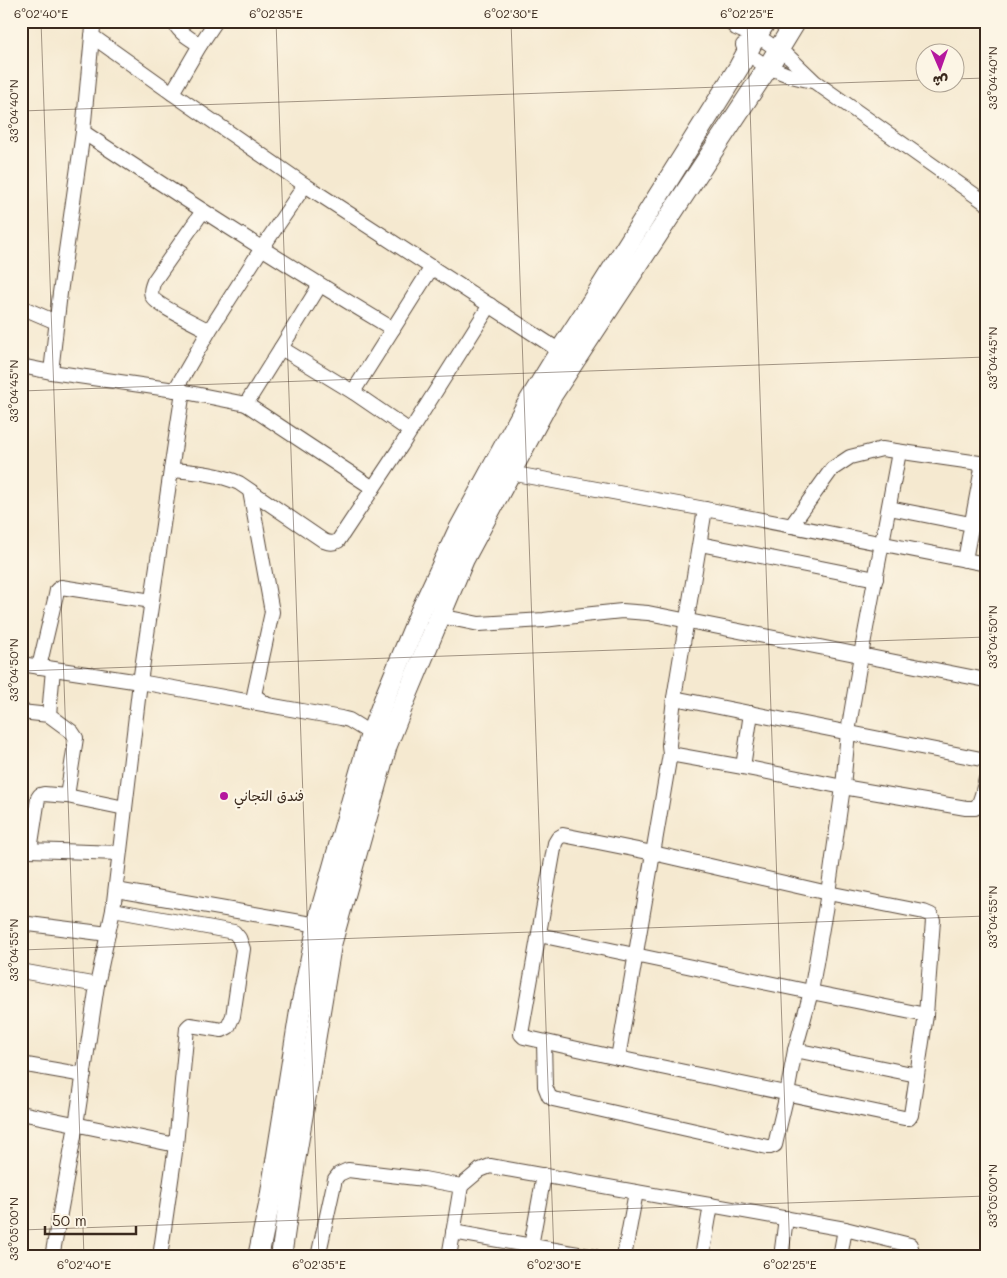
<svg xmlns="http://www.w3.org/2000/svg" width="1007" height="1278" font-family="Mali,'Playpen Sans Arabic',sans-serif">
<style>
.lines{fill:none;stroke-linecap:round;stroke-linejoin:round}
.minor-casing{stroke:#574739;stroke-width:16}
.highway-casing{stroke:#574739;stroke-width:22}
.minor{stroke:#fff;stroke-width:14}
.highway{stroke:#fff;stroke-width:20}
.ticks{fill:none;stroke:#3b2a1e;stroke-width:1;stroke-opacity:0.45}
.poi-dot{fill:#b5179e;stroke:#fcf5e5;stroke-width:2}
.labels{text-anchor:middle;stroke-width:4.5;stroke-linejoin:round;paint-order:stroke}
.poi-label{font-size:14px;fill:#3b2a1e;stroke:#fcf5e5;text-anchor:start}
.neatline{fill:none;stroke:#3b2a1e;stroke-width:2}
.ticks-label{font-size:12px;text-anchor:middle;fill:#3b2a1e}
</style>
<rect width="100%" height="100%" fill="#fcf5e5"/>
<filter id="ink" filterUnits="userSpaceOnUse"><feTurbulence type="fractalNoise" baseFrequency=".02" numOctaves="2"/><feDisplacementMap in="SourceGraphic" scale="10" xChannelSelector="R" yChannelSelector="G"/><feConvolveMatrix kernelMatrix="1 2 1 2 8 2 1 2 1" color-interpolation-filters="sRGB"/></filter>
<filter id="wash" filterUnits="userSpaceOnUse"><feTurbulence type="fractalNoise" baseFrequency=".0096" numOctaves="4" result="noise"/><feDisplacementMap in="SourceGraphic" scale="20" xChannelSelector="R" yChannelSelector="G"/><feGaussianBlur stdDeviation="1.12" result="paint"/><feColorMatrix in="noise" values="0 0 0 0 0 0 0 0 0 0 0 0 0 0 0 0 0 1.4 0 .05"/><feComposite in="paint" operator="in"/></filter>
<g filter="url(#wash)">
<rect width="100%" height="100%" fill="#f5e9d0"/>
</g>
<g filter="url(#ink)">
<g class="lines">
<!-- minor casing -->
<g class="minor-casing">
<g id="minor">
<path d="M 94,21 L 92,36 L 172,93 L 305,185 L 560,351"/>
<path d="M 174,21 C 177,32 191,39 200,45"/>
<path d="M 729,21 L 736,28 L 765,41 L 790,58 L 815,82 L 986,203"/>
<path d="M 743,45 L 746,53 L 768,67 L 791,76 L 812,81"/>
<path d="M 172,93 L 200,45 L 216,21"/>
<path d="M 83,132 C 185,200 288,266 393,329"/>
<path d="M 203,211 L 154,281 C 152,286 150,291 152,296 C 155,305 199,325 209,331"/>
<path d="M 21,307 L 56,322"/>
<path d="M 281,348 L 320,285"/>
<path d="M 21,366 L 51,372 L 175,390 L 246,404"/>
<path d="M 51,372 L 60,293 L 83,132 L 92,36"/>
<path d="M 175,390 L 209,331 L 262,248 L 305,185"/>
<path d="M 183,391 L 171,470 C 194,472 217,473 239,483 L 324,541 C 329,543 333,544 338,541 L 401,446 L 490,305"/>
<path d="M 353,392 L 410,431"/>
<path d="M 510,473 L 705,509 L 986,564"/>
<path d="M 373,488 L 246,404 L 281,348 L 353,392 L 432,267"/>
<path d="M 250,491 L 272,612 L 254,695 L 266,704"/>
<path d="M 889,508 L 986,527"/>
<path d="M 705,509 L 674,698 L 669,745 L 670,754 L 743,767 L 843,787 L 966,808 C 968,808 973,808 975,808 C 981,804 984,786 986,779"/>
<path d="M 791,526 L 832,469 L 850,457 L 882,449 L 986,464"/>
<path d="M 700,544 L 876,579"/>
<path d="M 965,560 L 983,463"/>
<path d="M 440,616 L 479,624 L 544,620 L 583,615 L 622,611 L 648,613 L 986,680"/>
<path d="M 21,664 L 140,682 L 341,718 L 349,720 L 378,738"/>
<path d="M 39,667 L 56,595 L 57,590 L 61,587 L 152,601"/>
<path d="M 53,669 L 49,715 L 72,732 L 76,738 L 67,796"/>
<path d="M 674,698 L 986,760"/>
<path d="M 21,712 L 49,715"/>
<path d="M 743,767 L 751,713"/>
<path d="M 563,835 L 653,853 L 828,893 L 924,912 L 931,915 L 933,920 L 926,1015 L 911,1115 L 909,1118 L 904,1118 L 618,1058 L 524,1037 L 521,1034 L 555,843 L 558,838 Z"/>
<path d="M 119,853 L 30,850 L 38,798 L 40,795 L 44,794 L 67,796 L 125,808"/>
<path d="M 116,890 L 318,925"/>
<path d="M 113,910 L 234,932 L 239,938 L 243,949 L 233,1016 L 228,1027 L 222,1030 L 190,1025 L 187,1028 L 176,1145 L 160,1257"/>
<path d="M 21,923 L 108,934"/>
<path d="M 539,935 L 811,992 L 926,1015"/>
<path d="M 21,971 L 97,985"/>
<path d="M 544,1042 L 545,1086 L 549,1096 L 553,1099 L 767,1147 L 770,1147 L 775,1145 L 787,1094 L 795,1050 L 811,992 L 828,893 L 843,787 L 848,732 L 861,655 L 899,452"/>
<path d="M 795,1050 L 917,1075"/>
<path d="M 618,1058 L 670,754"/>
<path d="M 21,1064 L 84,1075"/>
<path d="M 21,1113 L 176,1145"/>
<path d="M 461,1186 L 480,1170 L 490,1166 L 845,1229 L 910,1245 L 912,1251 L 911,1257"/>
<path d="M 453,1232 L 595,1257"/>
<path d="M 52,1257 L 76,1125 L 97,985 L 113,910 L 140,682 L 171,470"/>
<path d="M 318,1257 L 335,1179 L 339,1174 L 348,1170 L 424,1179 L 461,1186 L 449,1257"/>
<path d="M 529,1257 L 544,1175"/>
<path d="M 624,1257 L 636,1192"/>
<path d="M 702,1257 L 711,1205"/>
<path d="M 781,1257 L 786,1218"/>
<path d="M 840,1257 L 845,1229"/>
</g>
</g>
<!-- highway casing -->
<g class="highway-casing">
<g id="highway">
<path d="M 258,1257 L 269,1205 L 300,1011 L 321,910 L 353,796 L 371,734 L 387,692 L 419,615 L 458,531 L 525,408 L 560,351 L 588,308 L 739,67 L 752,43 L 766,21"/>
<path d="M 281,1257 L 295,1161 L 331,945 L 387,745 L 405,700 L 464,559 L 552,395 L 768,67 L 796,21"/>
</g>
</g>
<!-- minor -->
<use href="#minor" class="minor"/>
<!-- highway -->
<use href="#highway" class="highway"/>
</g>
</g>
<!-- ticks -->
<path class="ticks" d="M 41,21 L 84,1257M 276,21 L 319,1257M 511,21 L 554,1257M 747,21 L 790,1257M 982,21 L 986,131M 954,79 L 986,78M 21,111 L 924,80M 21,391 L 986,357M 21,671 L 986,637M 21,950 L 986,916M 21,1230 L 986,1196"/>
<!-- markers -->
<circle class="poi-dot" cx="224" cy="796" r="5"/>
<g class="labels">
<!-- poi labels -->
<g class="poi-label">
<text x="234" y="801">فندق التجاني</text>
</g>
</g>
<!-- margin -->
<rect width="1007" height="1278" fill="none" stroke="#fcf5e5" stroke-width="55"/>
<!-- north arrow -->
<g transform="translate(940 68) rotate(178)"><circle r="24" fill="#fcf5e5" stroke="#afa495"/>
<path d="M0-4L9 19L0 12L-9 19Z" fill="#b5179e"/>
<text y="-8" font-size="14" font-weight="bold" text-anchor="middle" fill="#3b2a1e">ش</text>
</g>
<!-- scale -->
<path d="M45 1226v8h91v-8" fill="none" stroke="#3b2a1e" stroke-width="2.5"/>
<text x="52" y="1226" font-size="15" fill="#3b2a1e" stroke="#fcf5e5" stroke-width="4" paint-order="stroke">50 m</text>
<rect x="28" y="28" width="952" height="1222" class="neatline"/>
<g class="ticks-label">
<text x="41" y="18">6°02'40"E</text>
<text x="276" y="18">6°02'35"E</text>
<text x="511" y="18">6°02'30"E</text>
<text x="747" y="18">6°02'25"E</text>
<text transform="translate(993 78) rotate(-90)" y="4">33°04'40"N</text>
<text transform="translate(14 111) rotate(-90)" y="4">33°04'40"N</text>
<text transform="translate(993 358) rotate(-90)" y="4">33°04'45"N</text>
<text transform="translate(14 391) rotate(-90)" y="4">33°04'45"N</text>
<text transform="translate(993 637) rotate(-90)" y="4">33°04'50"N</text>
<text transform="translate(14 670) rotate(-90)" y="4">33°04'50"N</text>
<text transform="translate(993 917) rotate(-90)" y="4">33°04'55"N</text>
<text transform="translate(14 950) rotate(-90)" y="4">33°04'55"N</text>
<text transform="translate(993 1196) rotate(-90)" y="4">33°05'00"N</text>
<text transform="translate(14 1229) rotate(-90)" y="4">33°05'00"N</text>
<text x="84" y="1269">6°02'40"E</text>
<text x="319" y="1269">6°02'35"E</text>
<text x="554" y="1269">6°02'30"E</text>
<text x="790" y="1269">6°02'25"E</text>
</g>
</svg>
